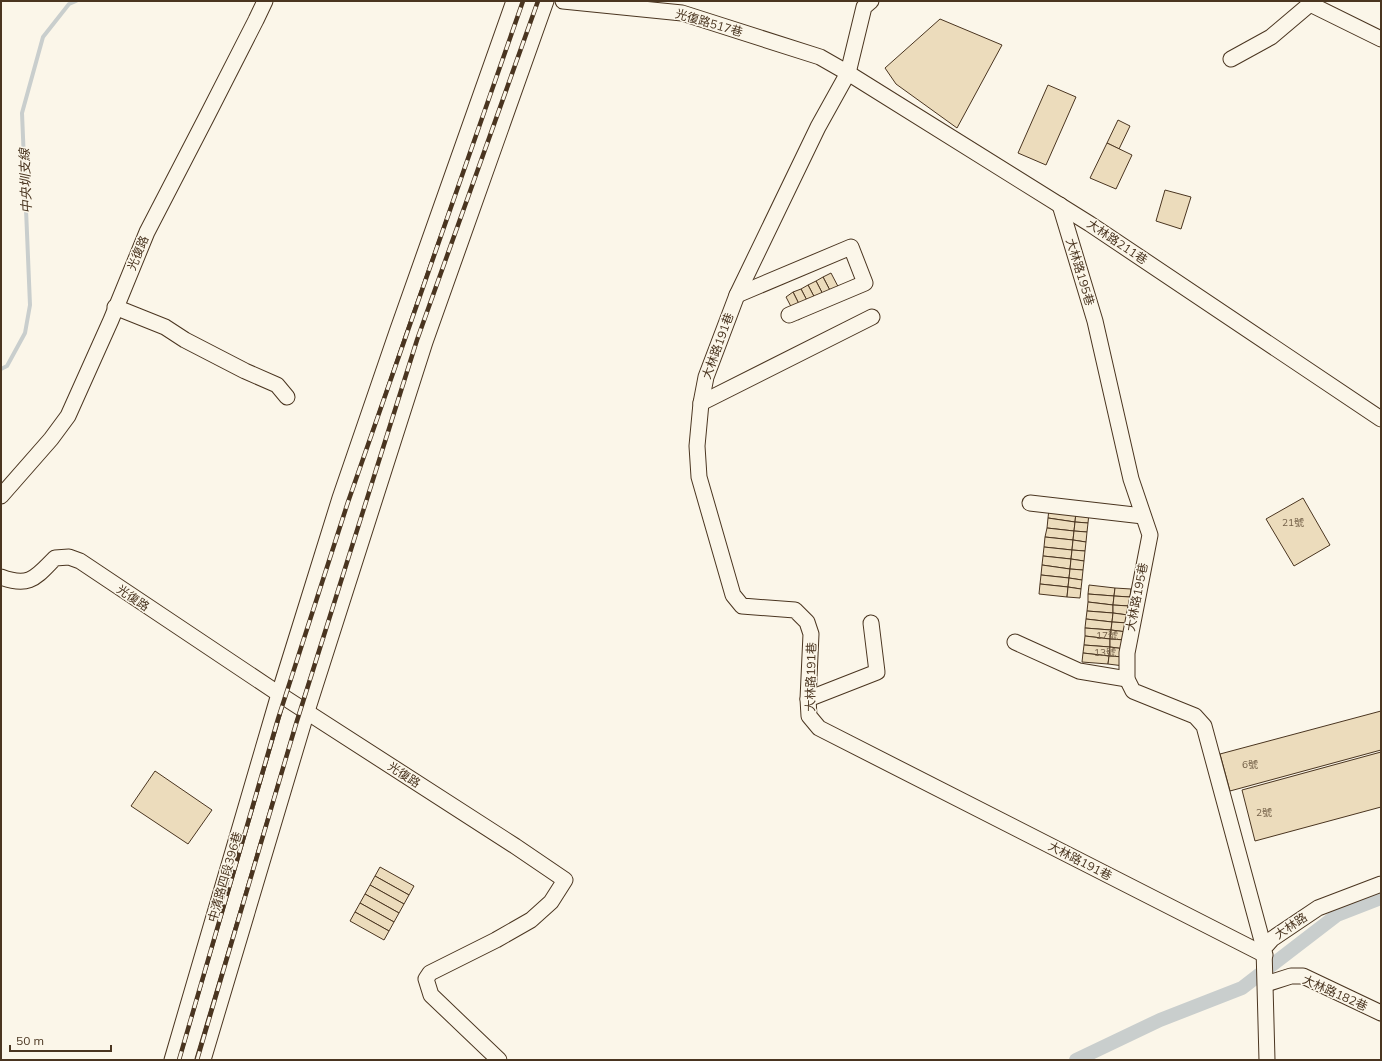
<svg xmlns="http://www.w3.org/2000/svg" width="1382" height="1061" font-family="Mulish,'Noto Sans TC',sans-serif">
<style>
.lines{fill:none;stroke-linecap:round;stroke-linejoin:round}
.stream{stroke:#c9cecd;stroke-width:4}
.canal{stroke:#c9cecd;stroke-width:14}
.building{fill:#ecdcbc;stroke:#4a3520}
.minor-casing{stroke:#4a3520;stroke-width:17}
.minor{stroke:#fbf6e9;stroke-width:15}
.rail-casing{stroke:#4a3520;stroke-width:4.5}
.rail{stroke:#fbf6e9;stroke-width:3;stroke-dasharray:9;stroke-linecap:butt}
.labels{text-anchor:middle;stroke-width:3;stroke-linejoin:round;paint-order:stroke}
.number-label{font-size:10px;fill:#725f47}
.street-label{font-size:12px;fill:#4a3520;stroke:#fbf6e9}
.water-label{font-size:13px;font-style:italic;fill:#4a3520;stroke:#fbf6e9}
</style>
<rect width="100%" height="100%" fill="#fbf6e9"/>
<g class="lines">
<!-- stream -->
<path class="stream" d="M 1,369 L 7,366 L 25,333 L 30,305 L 22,113 L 43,37 L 69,4 L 76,1"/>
<!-- canal -->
<path class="canal" d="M 1076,1060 L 1160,1020 L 1242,988 L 1337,915 L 1381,898"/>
</g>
<!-- building -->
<g class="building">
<path d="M 940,19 L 1002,45 L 957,128 L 896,84 L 885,68 Z"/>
<path d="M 1048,85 L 1076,97 L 1046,165 L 1018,153 Z"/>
<path d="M 1118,120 L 1130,126 L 1119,149 L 1107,143 Z"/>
<path d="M 1107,143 L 1132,155 L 1116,189 L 1090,178 Z"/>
<path d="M 1165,190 L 1191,197 L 1181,229 L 1156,221 Z"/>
<path d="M 831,273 L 843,296 L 835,300 L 823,277 Z"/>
<path d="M 823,277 L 835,300 L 828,304 L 816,281 Z"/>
<path d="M 816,281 L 828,304 L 820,308 L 808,285 Z"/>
<path d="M 808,285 L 820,308 L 813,312 L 801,289 Z"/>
<path d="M 801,289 L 813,312 L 805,316 L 793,292 Z"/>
<path d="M 793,292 L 805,316 L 798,320 L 786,297 Z"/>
<path d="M 1303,498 L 1330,545 L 1294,566 L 1266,519 Z"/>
<path d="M 1049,509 L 1076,512 L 1075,522 L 1048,518 Z"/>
<path d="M 1076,512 L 1089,513 L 1088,523 L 1075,522 Z"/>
<path d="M 1048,518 L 1075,522 L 1074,531 L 1047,528 Z"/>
<path d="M 1075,522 L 1088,523 L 1087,532 L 1074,531 Z"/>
<path d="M 1047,528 L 1074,531 L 1073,540 L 1045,537 Z"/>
<path d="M 1074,531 L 1087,532 L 1086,542 L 1073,540 Z"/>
<path d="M 1045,537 L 1073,540 L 1072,550 L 1044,547 Z"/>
<path d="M 1073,540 L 1086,542 L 1085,551 L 1072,550 Z"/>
<path d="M 1044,547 L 1072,550 L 1071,559 L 1043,556 Z"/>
<path d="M 1072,550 L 1085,551 L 1084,561 L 1071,559 Z"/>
<path d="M 1043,556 L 1071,559 L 1070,569 L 1042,565 Z"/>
<path d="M 1071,559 L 1084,561 L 1083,570 L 1070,569 Z"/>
<path d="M 1042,565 L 1070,569 L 1069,578 L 1041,575 Z"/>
<path d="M 1070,569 L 1083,570 L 1082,580 L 1069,578 Z"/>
<path d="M 1041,575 L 1069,578 L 1068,587 L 1040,584 Z"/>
<path d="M 1069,578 L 1082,580 L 1081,589 L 1068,587 Z"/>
<path d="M 1040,584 L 1068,587 L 1067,597 L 1039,594 Z"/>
<path d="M 1089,585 L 1115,588 L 1114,596 L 1088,594 Z"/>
<path d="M 1068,587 L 1081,589 L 1080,598 L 1067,597 Z"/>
<path d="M 1115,588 L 1131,589 L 1130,597 L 1114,596 Z"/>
<path d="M 1088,594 L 1114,596 L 1113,605 L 1088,602 Z"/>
<path d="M 1114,596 L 1130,597 L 1129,606 L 1113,605 Z"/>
<path d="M 1088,602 L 1113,605 L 1113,613 L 1087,611 Z"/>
<path d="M 1113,605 L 1129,606 L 1128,615 L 1113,613 Z"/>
<path d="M 1087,611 L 1113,613 L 1112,622 L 1086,619 Z"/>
<path d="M 1113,613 L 1128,615 L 1128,623 L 1112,622 Z"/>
<path d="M 1086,619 L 1112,622 L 1111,630 L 1085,628 Z"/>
<path d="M 1112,622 L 1128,623 L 1127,632 L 1111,630 Z"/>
<path d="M 1085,628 L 1111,630 L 1110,639 L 1085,636 Z"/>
<path d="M 1111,630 L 1127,632 L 1126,640 L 1110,639 Z"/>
<path d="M 1085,636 L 1110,639 L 1110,647 L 1084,645 Z"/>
<path d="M 1110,639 L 1126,640 L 1125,649 L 1110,647 Z"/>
<path d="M 1084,645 L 1110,647 L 1109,656 L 1083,653 Z"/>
<path d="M 1110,647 L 1125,649 L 1125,657 L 1109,656 Z"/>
<path d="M 1083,653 L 1109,656 L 1108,664 L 1082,662 Z"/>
<path d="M 1109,656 L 1125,657 L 1124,666 L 1108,664 Z"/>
<path d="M 1381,711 L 1381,750 L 1230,791 L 1220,754 Z"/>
<path d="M 1381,752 L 1381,807 L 1255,841 L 1242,790 Z"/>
<path d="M 155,771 L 212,810 L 188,844 L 131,806 Z"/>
<path d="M 380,867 L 414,886 L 409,895 L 375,876 Z"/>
<path d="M 375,876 L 409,895 L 404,904 L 370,885 Z"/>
<path d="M 370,885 L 404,904 L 399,913 L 365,894 Z"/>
<path d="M 365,894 L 399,913 L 394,922 L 360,903 Z"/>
<path d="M 360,903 L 394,922 L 389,931 L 355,912 Z"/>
<path d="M 355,912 L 389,931 L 384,940 L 350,921 Z"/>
</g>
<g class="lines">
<!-- minor casing -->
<g class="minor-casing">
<g id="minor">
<path d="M 563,1 L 682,13 L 820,57 L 848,73 L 1090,224 L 1381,419"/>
<path d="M 871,1 L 864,7 L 848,73 L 818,127 L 737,295 L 706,377 L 701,403 L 697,446 L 699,477 L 733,595 L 742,606 L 795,610 L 807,622 L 811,634 L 808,699 L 809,716 L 819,728 L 1265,955"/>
<path d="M 1312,1 L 1310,4 L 1381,39"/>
<path d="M 1231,59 L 1271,37 L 1310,4"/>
<path d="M 1060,205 L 1095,321 L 1131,479 L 1150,535 L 1127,653 L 1127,679 L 1133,691 L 1195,716 L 1204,726 L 1264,948"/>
<path d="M 737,295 L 851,247 L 865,283 L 789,315"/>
<path d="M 115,307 L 165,327 L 185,340 L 245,371 L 277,385 L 287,397"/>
<path d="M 701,403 L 872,317"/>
<path d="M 1,496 L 51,439 L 68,416 L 111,320 L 147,232 L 206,118 L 256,20 L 265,1"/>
<path d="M 1030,503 L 1143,516"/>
<path d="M 1,577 C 30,588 36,577 55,558 L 69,557 L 80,561 L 279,694 L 515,846 L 565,880 L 551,902 L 531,920 L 496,940 L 430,973 L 426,979 L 431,995 L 499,1060"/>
<path d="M 1015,642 L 1079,671 L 1127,679"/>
<path d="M 808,699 L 877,672 L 871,623"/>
<path d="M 1266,984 L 1291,976 L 1303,976 L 1381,1013"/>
<path d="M 172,1060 L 279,694 L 340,498 L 397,332 L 514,1"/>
<path d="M 203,1060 L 307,711 L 425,342 L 546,1"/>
<path d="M 1267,1060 L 1264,948 L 1272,939 L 1318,908 L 1381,884"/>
</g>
</g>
<!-- minor -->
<use href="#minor" class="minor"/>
<!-- rail casing -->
<g class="rail-casing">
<g id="rail">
<path d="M 179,1060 L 278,719 L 348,502 L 523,1"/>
<path d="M 197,1060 L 296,724 L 417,340 L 538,1"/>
</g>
</g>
<!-- rail -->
<use href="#rail" class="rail"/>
</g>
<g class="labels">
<!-- number labels -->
<g class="number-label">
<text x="1293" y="526">21號</text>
<text x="1107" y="639">17號</text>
<text x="1105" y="656">13號</text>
<text x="1250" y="768">6號</text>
<text x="1264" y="816">2號</text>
</g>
<!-- street labels -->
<g class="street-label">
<text transform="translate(709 23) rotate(16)" y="4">光復路517巷</text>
<text transform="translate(1117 242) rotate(34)" y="4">大林路211巷</text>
<text transform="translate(138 253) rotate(-67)" y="4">光復路</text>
<text transform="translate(1080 272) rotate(73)" y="4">大林路195巷</text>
<text transform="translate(718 346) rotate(-70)" y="4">大林路191巷</text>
<text transform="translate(1137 597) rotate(-79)" y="4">大林路195巷</text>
<text transform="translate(133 598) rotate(34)" y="4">光復路</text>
<text transform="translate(811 677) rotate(-89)" y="4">大林路191巷</text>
<text transform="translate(404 775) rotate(33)" y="4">光復路</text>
<text transform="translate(1080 861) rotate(27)" y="4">大林路191巷</text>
<text transform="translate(225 877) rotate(-74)" y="4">中清路四段396巷</text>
<text transform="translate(1291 926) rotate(-34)" y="4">大林路</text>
<text transform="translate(1335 993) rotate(24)" y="4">大林路182巷</text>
</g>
<!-- water labels -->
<g class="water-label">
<text transform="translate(25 181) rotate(-92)" y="5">中央圳支線</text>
</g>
</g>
<!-- border -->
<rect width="1382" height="1061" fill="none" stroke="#4a3520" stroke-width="4"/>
<!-- scale -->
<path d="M10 1045v6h101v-6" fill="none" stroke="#4a3520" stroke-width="2"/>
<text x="16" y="1045" font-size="12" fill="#4a3520" stroke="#fbf6e9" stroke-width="3" paint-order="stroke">50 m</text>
</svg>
